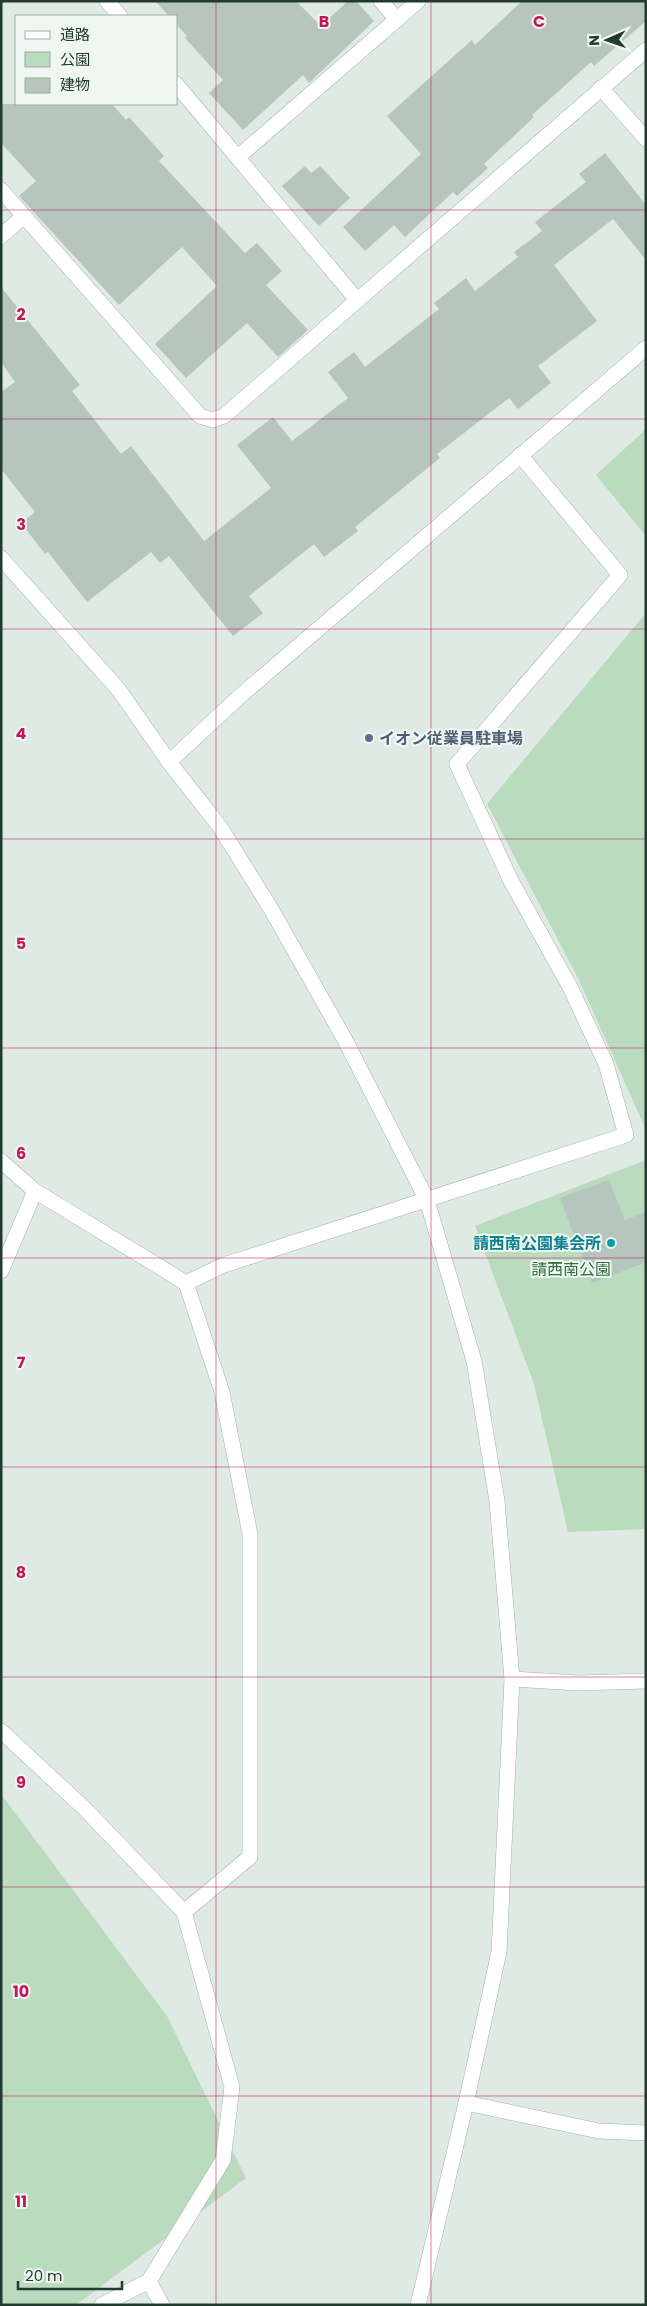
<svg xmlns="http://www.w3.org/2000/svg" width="647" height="2306" font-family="Poppins,'Noto Sans JP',sans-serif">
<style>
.green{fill:#badbbe}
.building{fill:#b6c5bd}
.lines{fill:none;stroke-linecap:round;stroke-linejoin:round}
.minor-casing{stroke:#a3b2aa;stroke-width:16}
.tertiary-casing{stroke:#a3b2aa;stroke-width:16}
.minor{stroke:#fff;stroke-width:15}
.tertiary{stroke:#fff;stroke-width:15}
.grid{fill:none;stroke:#c2185b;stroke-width:1;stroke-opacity:0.55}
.service-dot{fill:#5c6f8a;stroke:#f0f7f3;stroke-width:2}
.culture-dot{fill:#0f9aa8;stroke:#f0f7f3;stroke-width:2}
.labels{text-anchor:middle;stroke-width:4;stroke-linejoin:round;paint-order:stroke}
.service-label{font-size:16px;font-weight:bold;fill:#4e5e75;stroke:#f0f7f3;text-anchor:start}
.culture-label{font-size:16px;font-weight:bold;fill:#0d838f;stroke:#f0f7f3;text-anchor:end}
.park-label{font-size:16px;fill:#2e6f3e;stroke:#f0f7f3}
.grid-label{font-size:16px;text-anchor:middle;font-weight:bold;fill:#c2185b;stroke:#f0f7f3;stroke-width:4;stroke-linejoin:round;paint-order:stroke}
</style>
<rect width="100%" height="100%" fill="#e0eae4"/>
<!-- green -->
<g class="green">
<path d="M 646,429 L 646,536 L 596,475 Z"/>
<path d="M 646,613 L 646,1130 L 579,980 L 487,804 Z"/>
<path d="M 646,1160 L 646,1529 L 568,1532 L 534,1384 L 475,1226 Z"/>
<path d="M 1,1794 L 167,2016 L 246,2178 L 76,2305 L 1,2305 Z"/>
</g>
<!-- building -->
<g class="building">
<path d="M 155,1 L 296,1 L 321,26 L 348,1 L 356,1 L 374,21 L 309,83 L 303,75 L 243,130 L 209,93 L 223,80 L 185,38 L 187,36 L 176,24 L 176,16 L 169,16 Z"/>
<path d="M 522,1 L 646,1 L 646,21 L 594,66 L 591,62 L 532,115 L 534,117 L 484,164 L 488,168 L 457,196 L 453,192 L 405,237 L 394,225 L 365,251 L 343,227 L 421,154 L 387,116 L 472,40 L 475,45 Z"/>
<path d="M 1,104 L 112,104 L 126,120 L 129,117 L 164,156 L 159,161 L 245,253 L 257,243 L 282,271 L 266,285 L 308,330 L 278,357 L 247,323 L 186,378 L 155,344 L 217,286 L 182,247 L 119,305 L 19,196 L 36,181 L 1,143 Z"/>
<path d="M 605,153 L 646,205 L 646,260 L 613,219 L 554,265 L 597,321 L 538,366 L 551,383 L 518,409 L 509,398 L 437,454 L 440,458 L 355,527 L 358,531 L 324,557 L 314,544 L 249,596 L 263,613 L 233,636 L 169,556 L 160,563 L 151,552 L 87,602 L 48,552 L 45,554 L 21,523 L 35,512 L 1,469 L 1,392 L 15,382 L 1,362 L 1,287 L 80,385 L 72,391 L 121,454 L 131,446 L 204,541 L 271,488 L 237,445 L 273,417 L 292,441 L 348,398 L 328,372 L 354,352 L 365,367 L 439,309 L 434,303 L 466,278 L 475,291 L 518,257 L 514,252 L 542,231 L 535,222 L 586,182 L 579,174 Z"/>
<path d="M 305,166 L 311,173 L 320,166 L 350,198 L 319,226 L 282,186 Z"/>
<path d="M 609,1180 L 625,1220 L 646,1212 L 646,1262 L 592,1283 L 560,1198 Z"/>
</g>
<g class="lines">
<!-- minor casing -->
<g class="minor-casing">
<g id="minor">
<path d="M 107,1 L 120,16"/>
<path d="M 381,1 L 397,20"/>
<path d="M 176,84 L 357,300"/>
<path d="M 601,88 L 646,139"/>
<path d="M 238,157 L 418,1"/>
<path d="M 1,190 L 200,416 L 213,420 L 224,416 L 646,50"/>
<path d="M 1,236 L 24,216"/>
<path d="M 1,1161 L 35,1191 L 186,1283 L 222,1392 L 250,1534 L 250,1857 L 184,1912"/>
<path d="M 1,1271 L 35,1191"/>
<path d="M 186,1283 L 224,1265 L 626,1135 L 606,1064 L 570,987 L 511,881 L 457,764 L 620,575 L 520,455"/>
<path d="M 1,1731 L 84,1808 L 184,1912 L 232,2087 L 223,2160 L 149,2281 L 102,2305"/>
<path d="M 466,2103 L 599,2131 L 646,2133"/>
<path d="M 149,2281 L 162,2305"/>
</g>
</g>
<!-- tertiary casing -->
<g class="tertiary-casing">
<g id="tertiary">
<path d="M 1,558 L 119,690 L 169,762 L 220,827 L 271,909 L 344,1038 L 427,1200 L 474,1361 L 497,1501 L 512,1679 L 499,1952 L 466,2103 L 418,2305"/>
<path d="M 169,762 L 239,697 L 646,348"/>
<path d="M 512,1679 L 578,1683 L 646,1681"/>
</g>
</g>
<!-- minor -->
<use href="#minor" class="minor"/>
<!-- tertiary -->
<use href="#tertiary" class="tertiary"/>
</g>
<!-- grid -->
<path class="grid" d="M 216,1 L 216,2305M 431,1 L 431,2305M 1,210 L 646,210M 1,419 L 646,419M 1,629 L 646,629M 1,839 L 646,839M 1,1048 L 646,1048M 1,1258 L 646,1258M 1,1467 L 646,1467M 1,1677 L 646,1677M 1,1887 L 646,1887M 1,2096 L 646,2096"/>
<!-- markers -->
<circle class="service-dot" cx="369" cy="738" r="5"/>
<circle class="culture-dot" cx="611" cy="1243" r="5"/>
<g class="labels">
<!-- service labels -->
<g class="service-label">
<text x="379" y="744">イオン従業員駐車場</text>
</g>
<!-- culture labels -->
<g class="culture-label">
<text x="601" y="1249">請西南公園集会所</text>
</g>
<!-- park labels -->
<g class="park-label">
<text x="571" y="1275">請西南公園</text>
</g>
</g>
<g class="grid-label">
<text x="324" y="27">B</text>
<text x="539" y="27">C</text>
<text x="21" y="320">2</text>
<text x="21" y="530">3</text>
<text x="21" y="739">4</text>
<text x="21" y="949">5</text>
<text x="21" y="1159">6</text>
<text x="21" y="1368">7</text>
<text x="21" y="1578">8</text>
<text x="21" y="1788">9</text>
<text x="21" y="1997">10</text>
<text x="21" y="2207">11</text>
</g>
<!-- border -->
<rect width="647" height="2306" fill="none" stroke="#223a30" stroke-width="5"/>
<!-- legend -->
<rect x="15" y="15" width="162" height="90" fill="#f0f7f3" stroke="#9eaba5"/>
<rect x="25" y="31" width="25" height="8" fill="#ffffff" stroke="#9eaba5"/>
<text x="60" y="40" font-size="15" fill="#223a30">道路</text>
<rect x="25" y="52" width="25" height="15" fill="#badbbe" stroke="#9eaba5"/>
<text x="60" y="65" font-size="15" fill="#223a30">公園</text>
<rect x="25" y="78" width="25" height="15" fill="#b6c5bd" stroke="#9eaba5"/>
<text x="60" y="90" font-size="15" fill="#223a30">建物</text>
<!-- north arrow -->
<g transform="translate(607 40) rotate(268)" stroke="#f0f7f3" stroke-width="4" paint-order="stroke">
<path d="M0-4L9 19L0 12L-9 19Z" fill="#223a30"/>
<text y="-8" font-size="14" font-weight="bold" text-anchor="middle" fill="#223a30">N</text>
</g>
<!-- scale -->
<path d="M18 2281v8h104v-8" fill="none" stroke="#223a30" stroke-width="2.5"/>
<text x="25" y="2281" font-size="15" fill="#223a30" stroke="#f0f7f3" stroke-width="4" paint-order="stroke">20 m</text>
</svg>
